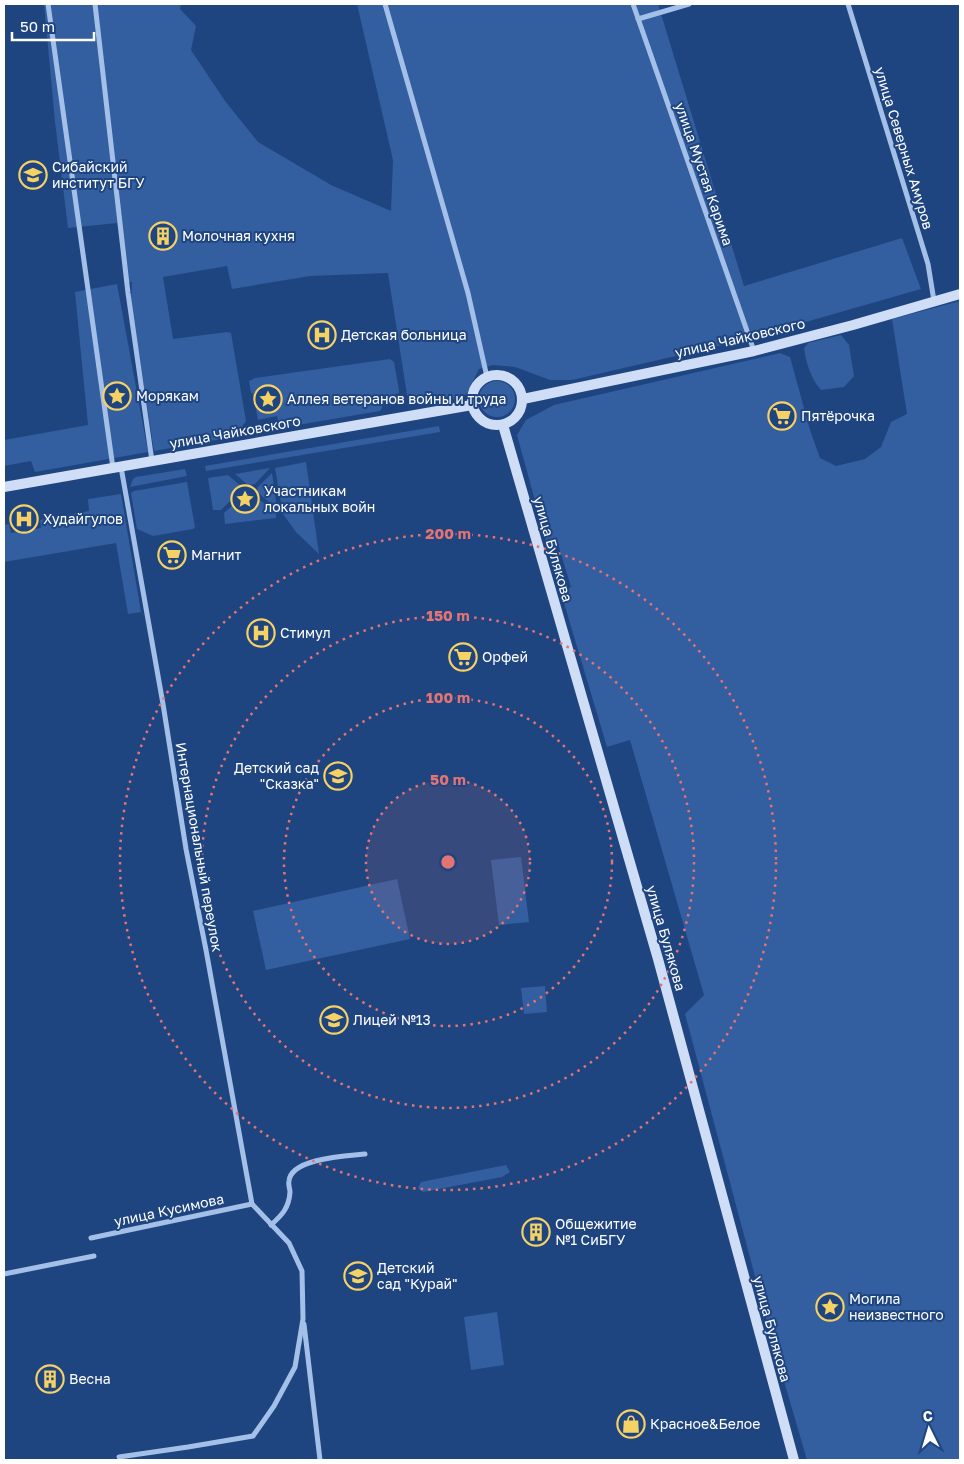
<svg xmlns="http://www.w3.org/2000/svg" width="964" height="1464" font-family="'Golos Text',sans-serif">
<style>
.green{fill:#335e9f}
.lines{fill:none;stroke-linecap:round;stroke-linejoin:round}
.street{stroke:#a4c0e8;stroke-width:5}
.secondary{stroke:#cfdef6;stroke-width:10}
.ring{fill:none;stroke:#e47373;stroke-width:2.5;stroke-dasharray:2.5 5}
.labels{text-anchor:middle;stroke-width:4;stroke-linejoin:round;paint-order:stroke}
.street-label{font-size:14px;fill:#fff;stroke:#1f4580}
.poi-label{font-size:14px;fill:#fff;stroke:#1f4580;text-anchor:start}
.centre{fill:#e47373;stroke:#1f4580;stroke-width:2.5}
.ring-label{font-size:15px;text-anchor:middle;font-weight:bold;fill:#e47373;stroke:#1f4580;stroke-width:4;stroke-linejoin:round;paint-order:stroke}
</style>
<rect width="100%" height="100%" fill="#1f4580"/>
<!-- green -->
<g class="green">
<path d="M 44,4 L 181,4 L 180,9 L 196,26 L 191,50 L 225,101 L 258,142 L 331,185 L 391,211 L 393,160 L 357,4 L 658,4 L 744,286 L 902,238 L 921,289 L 736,342 L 572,380 L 550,380 L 515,367 L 493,365 L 479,369 C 476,374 469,392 466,394 C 460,400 424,406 416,403 C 412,401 410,398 407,395 L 388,273 L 310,276 L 232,289 L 227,266 L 163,277 L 173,339 L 227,332 L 231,333 L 246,421 L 237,434 L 232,437 L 154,451 L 131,303 L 132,282 L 126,283 L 117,223 L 68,228 L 55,122 Z"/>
<path d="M 117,284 L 148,452 L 35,472 L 31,461 L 4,466 L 4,440 L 88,425 L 75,292 Z"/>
<path d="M 960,301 L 960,1460 L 807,1460 L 772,1340 L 685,1014 L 704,995 L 630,740 L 607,747 L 561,593 L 571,587 L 558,544 L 546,541 L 517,435 L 526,420 L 554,405 L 780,353 L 790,357 L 810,430 L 820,458 L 836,466 L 865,459 L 881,447 L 891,422 L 907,414 L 892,319 Z"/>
<path d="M 841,335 L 849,345 L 854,376 L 844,387 L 821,390 C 811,379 806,363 804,348 L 808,343 Z"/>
<path d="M 390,359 L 394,362 L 399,390 L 399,393 L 381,398 L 382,408 L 380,411 L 280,428 L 277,416 L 258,420 L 253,393 L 251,393 L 249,381 L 255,378 Z"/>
<circle cx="497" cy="399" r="18"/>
<path d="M 439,426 L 440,432 L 206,471 L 205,466 Z"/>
<path d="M 306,462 L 319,554 L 296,532 L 283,514 L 275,468 Z"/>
<path d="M 270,468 L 255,484 L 248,485 L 235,474 Z"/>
<path d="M 185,469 L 187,476 L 130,487 L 133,479 L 136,477 Z"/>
<path d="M 272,473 L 277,508 L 258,493 L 257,488 Z"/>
<path d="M 228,475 L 243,488 L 221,510 L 213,510 L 208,478 Z"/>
<path d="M 187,482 L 195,527 L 193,529 L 153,536 L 137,529 L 131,493 L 134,491 Z"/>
<path d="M 121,494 L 141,612 L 128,614 L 116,543 L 4,562 L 4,525 L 9,524 L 11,533 L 41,528 L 40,520 L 89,511 L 88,499 Z"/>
<path d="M 257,498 L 276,513 L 276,518 L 225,524 L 224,513 L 234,504 L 243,513 Z"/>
<path d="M 521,857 L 529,922 L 499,925 L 491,860 Z"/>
<path d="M 397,879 L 410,939 L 266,970 L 253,911 Z"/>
<path d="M 545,986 L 547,1012 L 524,1014 L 521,988 Z"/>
<path d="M 506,1165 L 510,1172 L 502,1177 L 423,1192 L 418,1188 L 421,1182 Z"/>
<path d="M 497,1312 L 504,1365 L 471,1370 L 464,1317 Z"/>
</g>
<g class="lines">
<!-- street -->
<g class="street">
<path d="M 48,4 L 113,468"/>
<path d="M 95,4 L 128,293 L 152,461"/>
<path d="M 385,4 L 468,293 L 487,377"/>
<path d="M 633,4 L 754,351"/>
<path d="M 848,4 L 928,264 L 934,301"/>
<path d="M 638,19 L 689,4"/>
<path d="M 271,1225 C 282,1215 289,1208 290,1192 C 290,1189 288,1184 289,1181 C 291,1158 347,1156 365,1154"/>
<path d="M 91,1238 L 252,1204"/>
<path d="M 4,1274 L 94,1256"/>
<path d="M 304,1324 L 320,1460"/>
<path d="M 119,1457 L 188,1447 L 253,1436 L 274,1406 L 295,1367 L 303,1319 L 302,1271 L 289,1243 L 252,1204 L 206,950 L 186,849 L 163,704 L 121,467"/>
</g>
<!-- secondary -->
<g class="secondary">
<circle cx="497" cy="400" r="25"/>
<path d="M 523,399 L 754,351 L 853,325 L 960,294"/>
<path d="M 503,425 L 658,959 L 794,1460"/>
<path d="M 4,487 L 472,405"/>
</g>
</g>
<!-- distance rings -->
<circle cx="448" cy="862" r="82" fill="#e47373" fill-opacity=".12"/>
<g class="ring">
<circle cx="448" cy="862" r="82"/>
<circle cx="448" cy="862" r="164"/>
<circle cx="448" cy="862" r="246"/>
<circle cx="448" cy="862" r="328"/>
</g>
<!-- icons -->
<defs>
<g id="university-ring" transform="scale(1.4375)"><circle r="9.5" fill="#1f4580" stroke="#f6d265" stroke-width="1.5"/><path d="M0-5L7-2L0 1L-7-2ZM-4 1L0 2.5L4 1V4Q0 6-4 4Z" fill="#f6d265"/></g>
<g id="building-ring" transform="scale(1.4375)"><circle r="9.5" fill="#1f4580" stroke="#f6d265" stroke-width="1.5"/><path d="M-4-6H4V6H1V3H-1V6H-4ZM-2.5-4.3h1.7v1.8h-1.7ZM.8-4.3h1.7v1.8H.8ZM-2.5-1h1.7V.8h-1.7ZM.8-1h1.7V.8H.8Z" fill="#f6d265"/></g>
<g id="hospital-ring" transform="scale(1.4375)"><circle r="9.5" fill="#1f4580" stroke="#f6d265" stroke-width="1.5"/><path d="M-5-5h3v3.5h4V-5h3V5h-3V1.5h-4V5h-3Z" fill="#f6d265"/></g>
<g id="sight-ring" transform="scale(1.4375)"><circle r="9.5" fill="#1f4580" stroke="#f6d265" stroke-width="1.5"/><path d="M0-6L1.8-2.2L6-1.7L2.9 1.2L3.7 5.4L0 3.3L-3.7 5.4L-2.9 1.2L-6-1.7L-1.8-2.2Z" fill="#f6d265"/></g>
<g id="supermarket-ring" transform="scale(1.4375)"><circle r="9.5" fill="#1f4580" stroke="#f6d265" stroke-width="1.5"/><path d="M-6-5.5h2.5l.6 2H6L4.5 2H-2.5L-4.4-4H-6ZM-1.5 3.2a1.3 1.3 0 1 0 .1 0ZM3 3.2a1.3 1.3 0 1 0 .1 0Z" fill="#f6d265"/></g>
<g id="school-ring" transform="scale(1.4375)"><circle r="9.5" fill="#1f4580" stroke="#f6d265" stroke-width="1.5"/><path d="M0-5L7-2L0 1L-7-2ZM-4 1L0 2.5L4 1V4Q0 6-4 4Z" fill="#f6d265"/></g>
<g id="shop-ring" transform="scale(1.4375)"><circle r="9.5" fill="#1f4580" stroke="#f6d265" stroke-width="1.5"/><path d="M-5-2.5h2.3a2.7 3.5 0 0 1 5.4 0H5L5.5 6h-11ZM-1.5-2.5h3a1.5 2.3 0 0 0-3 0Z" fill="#f6d265"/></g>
</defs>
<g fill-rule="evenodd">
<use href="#university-ring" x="33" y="175"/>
<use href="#building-ring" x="163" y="236"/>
<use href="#hospital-ring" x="322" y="335"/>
<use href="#sight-ring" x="117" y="396"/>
<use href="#sight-ring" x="268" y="399"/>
<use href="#supermarket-ring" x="782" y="416"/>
<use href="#sight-ring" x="245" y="499"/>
<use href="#hospital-ring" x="24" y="519"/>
<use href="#supermarket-ring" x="172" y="555"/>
<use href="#hospital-ring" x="261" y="633"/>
<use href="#supermarket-ring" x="463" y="657"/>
<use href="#school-ring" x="338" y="776"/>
<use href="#school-ring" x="334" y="1020"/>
<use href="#building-ring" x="536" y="1232"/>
<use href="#school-ring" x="358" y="1276"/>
<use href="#sight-ring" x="830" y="1307"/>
<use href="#building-ring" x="50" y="1379"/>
<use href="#shop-ring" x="631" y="1424"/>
</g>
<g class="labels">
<!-- street labels -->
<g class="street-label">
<text transform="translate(904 148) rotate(73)" y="5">улица Северных Амуров</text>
<text transform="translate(704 174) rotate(71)" y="5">улица Мустая Карима</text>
<text transform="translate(740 338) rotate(-13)" y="5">улица Чайковского</text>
<text transform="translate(235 432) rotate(-10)" y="5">улица Чайковского</text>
<text transform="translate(553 549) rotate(74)" y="5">улица Булякова</text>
<text transform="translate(199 847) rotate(80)" y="5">Интернациональный переулок</text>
<text transform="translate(666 938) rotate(74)" y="5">улица Булякова</text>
<text transform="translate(169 1210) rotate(-12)" y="5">улица Кусимова</text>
<text transform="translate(772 1329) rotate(75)" y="5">улица Булякова</text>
</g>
<!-- poi labels -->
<g class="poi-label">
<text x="52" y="172">Сибайский<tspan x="52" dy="16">институт БГУ</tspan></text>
<text x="182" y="241">Молочная кухня</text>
<text x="341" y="340">Детская больница</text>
<text x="136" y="401">Морякам</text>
<text x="287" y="404">Аллея ветеранов войны и труда</text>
<text x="801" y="421">Пятёрочка</text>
<text x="264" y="496">Участникам<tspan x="264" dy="16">локальных войн</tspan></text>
<text x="43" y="524">Худайгулов</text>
<text x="191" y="560">Магнит</text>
<text x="280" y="638">Стимул</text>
<text x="482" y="662">Орфей</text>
<text x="319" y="773" text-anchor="end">Детский сад<tspan x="319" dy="16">"Сказка"</tspan></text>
<text x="353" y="1025">Лицей №13</text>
<text x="555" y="1229">Общежитие<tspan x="555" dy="16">№1 СиБГУ</tspan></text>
<text x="377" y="1273">Детский<tspan x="377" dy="16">сад "Курай"</tspan></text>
<text x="849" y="1304">Могила<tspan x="849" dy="16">неизвестного</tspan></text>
<text x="69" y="1384">Весна</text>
<text x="650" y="1429">Красное&amp;Белое</text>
</g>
</g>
<circle cx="448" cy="862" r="8" class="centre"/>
<g class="ring-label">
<text x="448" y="539">200 m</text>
<text x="448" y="621">150 m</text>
<text x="448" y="703">100 m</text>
<text x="448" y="785">50 m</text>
</g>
<!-- border -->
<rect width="964" height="1464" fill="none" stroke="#ffffff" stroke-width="10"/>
<!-- north arrow -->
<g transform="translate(929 1429) rotate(355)" stroke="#1f4580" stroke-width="4" paint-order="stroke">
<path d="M0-4L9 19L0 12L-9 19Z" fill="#ffffff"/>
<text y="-8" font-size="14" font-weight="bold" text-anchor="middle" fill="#ffffff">С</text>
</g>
<!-- scale -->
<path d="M12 32v8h82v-8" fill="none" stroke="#ffffff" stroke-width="2.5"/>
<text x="20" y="32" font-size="15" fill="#ffffff" stroke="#1f4580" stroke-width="4" paint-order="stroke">50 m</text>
</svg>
